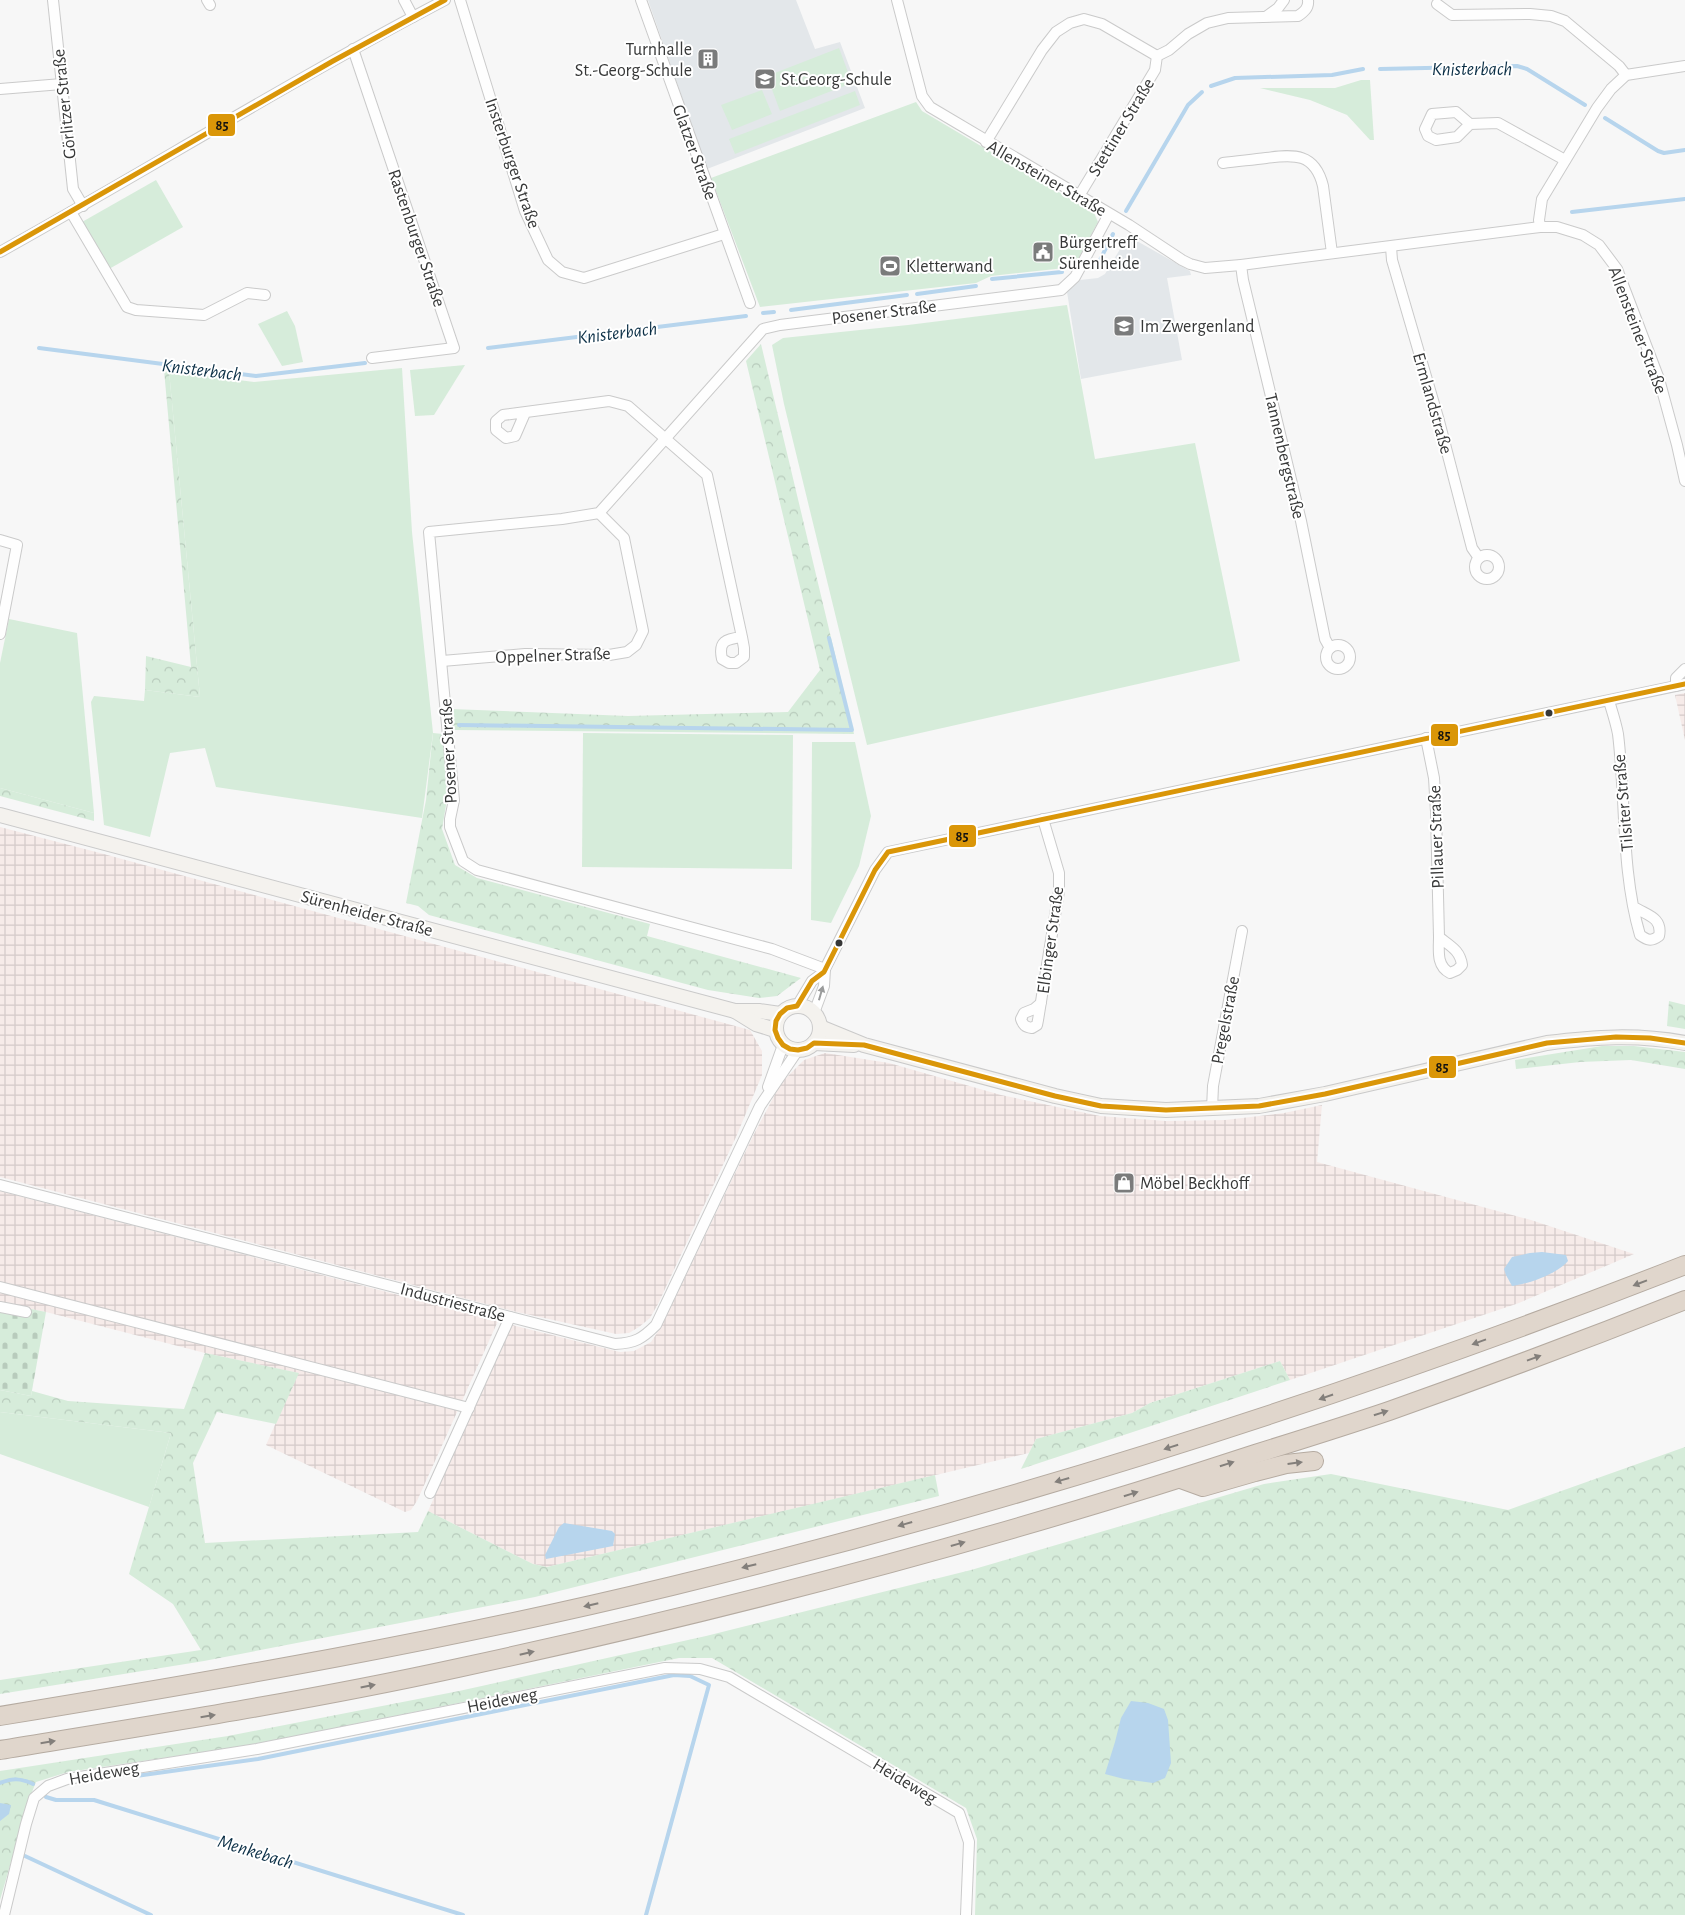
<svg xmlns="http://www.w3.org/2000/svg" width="1685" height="1915" font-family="'Alegreya Sans',sans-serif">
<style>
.built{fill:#e3e7ea}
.industrial{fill:url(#industrial-grid)}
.green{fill:#d6ecda}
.forest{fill:url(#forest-crowns)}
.cemetery{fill:url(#cemetery-stones)}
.water{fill:#b7d5ed}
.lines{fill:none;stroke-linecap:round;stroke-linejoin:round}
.stream{stroke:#b7d5ed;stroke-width:4}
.street-casing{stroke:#cacaca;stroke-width:12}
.secondary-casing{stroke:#cacaca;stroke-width:16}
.highway-casing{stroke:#b5aba1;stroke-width:20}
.street{stroke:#fefefe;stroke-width:10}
.secondary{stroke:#f4f2ee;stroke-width:14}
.highway{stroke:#e0d6cc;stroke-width:18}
.bus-1-casing{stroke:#fff;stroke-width:9}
.bus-1{stroke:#da9608;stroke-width:5}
.oneway{fill:#9a9b9b}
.oneway2{fill:#837f7b}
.bus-dot{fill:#373838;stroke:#fff;stroke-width:2}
.labels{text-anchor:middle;stroke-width:4;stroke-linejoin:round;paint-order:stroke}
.poi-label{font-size:18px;fill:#373838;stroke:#fff;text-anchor:start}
.street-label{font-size:18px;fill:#373838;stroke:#fff}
.water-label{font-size:19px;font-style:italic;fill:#0b2f46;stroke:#fff}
.line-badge{stroke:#fff;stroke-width:2}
.pale-badge-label{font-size:14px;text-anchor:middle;font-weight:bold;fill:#111}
</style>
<defs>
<pattern id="industrial-grid" width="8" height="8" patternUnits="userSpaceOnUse" patternTransform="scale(1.25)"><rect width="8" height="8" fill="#f6ebe9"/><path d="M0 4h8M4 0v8" fill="none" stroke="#d4cac9"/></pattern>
<pattern id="forest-crowns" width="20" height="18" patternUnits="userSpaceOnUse" patternTransform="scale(1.25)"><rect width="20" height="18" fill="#d6ecda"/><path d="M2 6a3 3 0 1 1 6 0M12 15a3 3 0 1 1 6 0" fill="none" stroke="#b8cbbc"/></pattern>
<pattern id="cemetery-stones" width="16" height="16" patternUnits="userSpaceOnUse" patternTransform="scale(1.25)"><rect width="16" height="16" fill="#d6ecda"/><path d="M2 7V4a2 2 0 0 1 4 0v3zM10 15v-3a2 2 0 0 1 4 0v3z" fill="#b8cbbc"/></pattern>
</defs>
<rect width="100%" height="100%" fill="#f7f7f7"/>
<!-- built -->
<g class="built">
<path d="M 648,0 L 796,0 L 815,49 L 840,42 L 865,108 L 707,169 Z"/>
<path d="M 1128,236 L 1190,271 L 1191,275 L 1167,278 L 1182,360 L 1081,379 L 1067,292 L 1080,280 L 1098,278 L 1105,274 Z"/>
</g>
<!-- industrial -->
<g class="industrial">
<path d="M 1685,693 L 1685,740 L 1675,695 Z"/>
<path d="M 0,827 L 100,853 L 750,1030 L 762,1051 L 762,1075 L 736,1137 L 658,1304 L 650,1318 L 639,1327 L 629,1333 L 616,1334 L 517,1312 L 0,1177 Z"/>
<path d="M 825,1053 L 889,1063 L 1001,1095 L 1100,1116 L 1166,1121 L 1225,1120 L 1284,1113 L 1322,1105 L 1317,1162 L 1531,1220 L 1634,1254 L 1519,1303 L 1290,1380 L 1280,1361 L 1150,1403 L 1132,1413 L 1036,1439 L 1029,1453 L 547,1567 L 533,1564 L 428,1511 L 512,1325 L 620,1352 L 634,1351 L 651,1342 L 661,1327 L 754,1134 L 781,1083 L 804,1060 Z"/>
<path d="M 0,1191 L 498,1321 L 417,1501 L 411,1510 L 405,1512 L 266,1445 L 298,1373 L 205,1353 L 46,1312 L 0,1303 Z"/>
</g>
<!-- green -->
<g class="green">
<path d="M 839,48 L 852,83 L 780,111 L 767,76 Z"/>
<path d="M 1361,80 L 1370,80 L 1374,140 L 1370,140 L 1347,115 L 1310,100 L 1260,88 L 1335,88 Z"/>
<path d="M 762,90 L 772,114 L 732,130 L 721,105 Z"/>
<path d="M 855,91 L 860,105 L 735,154 L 729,139 Z"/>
<path d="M 916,102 L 922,111 L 1094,213 L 1098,222 L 1074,267 L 991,276 L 976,283 L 760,307 L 711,178 Z"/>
<path d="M 156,180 L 183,227 L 109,269 L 82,222 Z"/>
<path d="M 1067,305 L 1095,459 L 1195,443 L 1240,661 L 867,745 L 784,404 L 772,345 L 783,338 L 908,325 Z"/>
<path d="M 287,311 L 295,326 L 303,362 L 282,366 L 258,324 Z"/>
<path d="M 465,365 L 434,415 L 415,416 L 410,370 Z"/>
<path d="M 402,368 L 412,532 L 433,733 L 422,818 L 216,787 L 205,748 L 170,753 L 150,837 L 104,825 L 91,702 L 94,696 L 144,701 L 145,690 L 200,697 L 169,371 L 254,382 Z"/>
<path d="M 9,619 L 77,633 L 94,813 L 0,788 L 0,663 Z"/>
<path d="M 583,733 L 793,735 L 792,869 L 582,867 Z"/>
<path d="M 812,742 L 855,742 L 871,816 L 859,866 L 831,923 L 811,920 Z"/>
<path d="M 0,1412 L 171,1433 L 149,1507 L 0,1454 Z"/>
</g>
<!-- forest -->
<g class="forest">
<path d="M 761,344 L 854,734 L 452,730 L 451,709 L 628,716 L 788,712 L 820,670 L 746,361 Z"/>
<path d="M 164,370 L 169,371 L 200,697 L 145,690 L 146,656 L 191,667 Z"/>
<path d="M 433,733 L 443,734 L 447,799 L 442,829 L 455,865 L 477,878 L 650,924 L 647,936 L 801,978 L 777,996 L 759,998 L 708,990 L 429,915 L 418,906 L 406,903 L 426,800 Z"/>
<path d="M 0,788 L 94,813 L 94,821 L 0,796 Z"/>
<path d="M 1669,1001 L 1685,1005 L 1685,1029 L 1667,1026 Z"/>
<path d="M 1602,1046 L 1634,1046 L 1685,1052 L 1685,1069 L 1631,1060 L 1580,1062 L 1516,1069 L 1515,1060 Z"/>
<path d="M 205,1353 L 299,1373 L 276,1424 L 217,1412 L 193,1463 L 205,1543 L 418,1532 L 428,1511 L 533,1564 L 547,1567 L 935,1475 L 939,1496 L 535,1597 L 204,1661 L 0,1694 L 0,1680 L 201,1650 L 173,1604 L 129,1574 L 171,1433 L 0,1412 L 0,1390 L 31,1396 L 32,1391 L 68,1401 L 184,1409 Z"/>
<path d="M 1280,1361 L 1290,1380 L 1021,1469 L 1036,1439 L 1132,1413 L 1150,1403 Z"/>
<path d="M 1685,1447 L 1685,1915 L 975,1915 L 977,1839 L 966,1808 L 712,1658 L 679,1658 L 258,1744 L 68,1772 L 36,1782 L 30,1797 L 0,1900 L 0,1771 L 228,1736 L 459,1691 L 706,1636 L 971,1570 L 1264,1484 L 1331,1474 L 1508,1510 Z"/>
</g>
<!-- cemetery -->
<path class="cemetery" d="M 0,1303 L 46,1312 L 31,1396 L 0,1390 Z"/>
<!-- water -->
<g class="water">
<path d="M 1542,1252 L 1566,1255 L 1568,1261 C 1557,1274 1528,1284 1512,1286 L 1506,1275 L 1504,1269 L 1512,1257 L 1530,1253 Z"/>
<path d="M 564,1523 L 612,1531 L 615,1534 L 613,1546 L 546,1559 L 545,1555 L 559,1527 Z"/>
<path d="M 1131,1701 L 1148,1703 L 1164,1709 L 1168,1720 L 1171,1763 L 1165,1778 L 1153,1783 L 1124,1779 L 1105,1774 L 1115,1742 L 1121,1718 Z"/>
<path d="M 0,1803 L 11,1805 L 9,1814 L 0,1821 Z"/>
</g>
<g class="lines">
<!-- stream -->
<g class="stream">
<path d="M 1380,69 L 1517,66 L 1527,69 L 1585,105"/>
<path d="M 1211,86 L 1235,78 L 1332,75 L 1363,69"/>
<path d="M 1605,118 L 1658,151 L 1664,153 L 1685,150"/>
<path d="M 1126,211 L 1188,105 L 1202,92"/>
<path d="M 1572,212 L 1685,199"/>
<path d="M 1093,268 L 1098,264 L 1113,234"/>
<path d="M 992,279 L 1062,272"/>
<path d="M 917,294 L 976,286"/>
<path d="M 791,310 L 907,295"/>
<path d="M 763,313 L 774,312"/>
<path d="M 39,348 L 256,376 L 365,363"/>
<path d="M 488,348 L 746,316"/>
<path d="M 459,725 L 852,730 L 829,638"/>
<path d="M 136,1776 L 258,1759 L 674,1675 L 690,1676 L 709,1685 L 646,1915"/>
<path d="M 0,1783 C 13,1778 20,1778 33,1784"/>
<path d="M 46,1797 L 56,1800 L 94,1800 L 463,1915"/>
<path d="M 25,1856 L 151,1915"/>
</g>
<!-- street casing -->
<g class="street-casing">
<g id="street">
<path d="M 53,0 L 73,189 L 83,206"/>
<path d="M 207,0 L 210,5"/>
<path d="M 404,0 L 413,17"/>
<path d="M 460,0 L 525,211 L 548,260 L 562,272 L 584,278 L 724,234"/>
<path d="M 641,0 L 750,303"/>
<path d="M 897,0 L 922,96 L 930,107 L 1129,225 L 1182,260 L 1190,264 L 1205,268 L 1241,265 L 1540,227 L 1557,227 L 1583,235 L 1599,245 L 1617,269 L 1659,379 L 1677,445 L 1685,481"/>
<path d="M 1437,4 L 1452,15 L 1530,14 L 1551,16 L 1565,21 L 1619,66 L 1626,75"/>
<path d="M 1267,16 L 1278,8 L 1284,0"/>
<path d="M 353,49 L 454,348 L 372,358"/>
<path d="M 0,89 L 62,84"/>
<path d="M 1470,124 L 1457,137 L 1436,140 L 1428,136 L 1425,129 L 1432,114 L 1456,112 L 1470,124 L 1498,123 L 1565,160"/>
<path d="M 986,142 L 1042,50 L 1056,32 L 1070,23 L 1084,19 L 1102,24 L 1157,56"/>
<path d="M 1223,163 C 1237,161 1251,160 1266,158 C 1294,154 1315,153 1323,186 L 1332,253"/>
<path d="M 1079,196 L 1155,70 L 1157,56 L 1169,50 L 1188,34 L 1207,23 L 1228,18 L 1298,16 C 1304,12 1309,8 1308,0"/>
<path d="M 71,212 L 127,307 L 136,310 L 204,315 L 247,293 L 265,295"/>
<path d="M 1540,227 L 1539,220 L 1542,199 L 1597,108 L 1611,89 L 1626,75 L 1685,66"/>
<path d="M 1391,247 L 1392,260 L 1439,421 L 1472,548 L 1479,558"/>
<path d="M 0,252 C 149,169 294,79 445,0"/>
<path d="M 1241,265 L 1243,280 L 1301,521 L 1325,639 L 1330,648"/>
<path d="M 525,413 L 515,436 L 506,438 L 496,430 L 496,421 L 503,415 L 609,401 L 628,406 L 707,475 L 742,637 C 726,639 718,641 722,659 L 729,663 L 736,663 L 744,657 L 744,648 L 742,637"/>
<path d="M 0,540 L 17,545 L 0,634"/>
<circle cx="1487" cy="567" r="12"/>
<circle cx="1338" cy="657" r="12"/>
<path d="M 442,661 L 525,654 L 609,655 L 627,652 L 636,645 L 643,631 L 624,538 L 599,513"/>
<path d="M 1676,686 L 1676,678 L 1685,669"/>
<path d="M 1609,701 C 1612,711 1616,723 1618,734 C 1626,799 1621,871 1640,935 C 1647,940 1651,942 1659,936 C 1663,917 1646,915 1634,907"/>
<path d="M 1426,738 L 1434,778 L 1436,812 L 1439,937 C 1439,950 1436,966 1450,973 L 1457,970 L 1462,965 C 1460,950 1450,946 1439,937"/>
<path d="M 825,969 L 772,949 L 477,870 L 463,861 L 450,827 L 450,819 L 454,800 L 429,532 L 562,519 L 599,513 L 763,329 L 780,325 L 1061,290 L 1075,277 L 1109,214"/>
<path d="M 1041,1003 L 1034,1009 L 1024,1013 L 1021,1019 C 1023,1025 1025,1027 1032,1028 L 1037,1025 L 1038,1020 L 1059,891 L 1059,873 L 1043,819"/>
<path d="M 797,1006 L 812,981 L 824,972"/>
<path d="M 814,1013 L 824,986 L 825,969 L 875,870 L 888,852 L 1685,684"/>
<path d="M 768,1087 L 783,1045"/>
<path d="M 1212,1109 L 1213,1086 L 1242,931"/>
<path d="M 0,1185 L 615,1344 C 635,1343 642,1339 656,1325 L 760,1106 L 798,1050"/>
<path d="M 0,1287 L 469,1408"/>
<path d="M 0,1307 L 26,1312"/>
<path d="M 430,1493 L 510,1317"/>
<path d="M 4,1915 L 26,1824 L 34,1798 L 48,1786 L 67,1779 L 257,1749 L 665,1668 L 700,1669 L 729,1677 L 959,1813 L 969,1842 L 966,1915"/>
</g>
</g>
<!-- secondary casing -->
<g class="secondary-casing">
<g id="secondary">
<path d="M 0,815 L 735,1011 L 759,1011 L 780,1014"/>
<circle cx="798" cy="1028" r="22"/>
<path d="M 735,1011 L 756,1024 L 775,1030"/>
<path d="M 820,1027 L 864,1045 L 1055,1096 L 1101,1106 L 1166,1110 L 1259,1106 L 1325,1094 L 1547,1043 C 1595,1037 1637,1034 1685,1043"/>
<path d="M 814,1043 L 854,1045"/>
</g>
</g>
<!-- highway casing -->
<g class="highway-casing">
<g id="highway">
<path d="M 1181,1479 L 1203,1487 L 1255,1472 L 1286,1464 L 1314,1461"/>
<path d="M 0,1716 C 225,1679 450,1640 672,1586 C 1017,1502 1355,1394 1685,1265"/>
<path d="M 0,1750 C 153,1725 307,1701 458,1668 C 727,1610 994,1540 1255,1454 C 1300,1440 1345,1426 1389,1411 C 1488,1376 1587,1339 1685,1300"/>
</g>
</g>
<!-- street -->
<use href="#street" class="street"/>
<!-- secondary -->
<use href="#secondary" class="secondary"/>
<!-- highway -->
<use href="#highway" class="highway"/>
<!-- bus-1 casing -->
<g class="bus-1-casing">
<g id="bus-1">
<path d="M 0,252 L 333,61 L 445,0"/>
<path d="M 1685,684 L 888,852 L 875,870 L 824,972 L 812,981 L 797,1006 L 787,1008 L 780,1014 L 776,1021 L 775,1030 L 778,1038 L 783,1045 L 790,1049 L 798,1050 L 807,1048 L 814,1043 L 864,1045 L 1055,1096 L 1101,1106 L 1166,1110 L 1259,1106 L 1325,1094 L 1547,1043 L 1616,1037 L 1650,1038 L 1685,1043"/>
</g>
</g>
<!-- bus-1 -->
<use href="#bus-1" class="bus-1"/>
</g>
<!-- one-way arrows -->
<defs><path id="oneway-solid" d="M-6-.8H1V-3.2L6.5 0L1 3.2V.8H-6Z" transform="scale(1.25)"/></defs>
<use class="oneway" href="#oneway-solid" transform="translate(821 993) rotate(-74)"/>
<g class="oneway2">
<use href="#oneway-solid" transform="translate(1640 1283) rotate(159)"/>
<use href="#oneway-solid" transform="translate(1479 1342) rotate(160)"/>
<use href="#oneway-solid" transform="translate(1534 1358) rotate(-20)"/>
<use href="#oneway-solid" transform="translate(1326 1397) rotate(161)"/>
<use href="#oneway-solid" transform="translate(1381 1413) rotate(-18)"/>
<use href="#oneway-solid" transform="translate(1171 1447) rotate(163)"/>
<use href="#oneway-solid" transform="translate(1295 1463) rotate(-7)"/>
<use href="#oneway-solid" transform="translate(1227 1464) rotate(-18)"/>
<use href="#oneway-solid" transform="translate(1062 1480) rotate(164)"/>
<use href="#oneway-solid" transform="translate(1131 1494) rotate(-17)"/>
<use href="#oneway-solid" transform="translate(905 1524) rotate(164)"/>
<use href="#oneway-solid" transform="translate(958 1544) rotate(-16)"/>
<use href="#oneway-solid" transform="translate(749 1566) rotate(166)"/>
<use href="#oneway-solid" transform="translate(591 1605) rotate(167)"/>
<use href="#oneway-solid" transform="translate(527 1653) rotate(-13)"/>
<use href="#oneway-solid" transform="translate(368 1686) rotate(-11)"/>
<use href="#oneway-solid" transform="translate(208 1716) rotate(-9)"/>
<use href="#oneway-solid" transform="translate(48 1742) rotate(-9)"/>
</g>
<!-- icons -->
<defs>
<g id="building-square" transform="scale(1.125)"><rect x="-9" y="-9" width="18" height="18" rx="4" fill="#7a7b7b" stroke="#fff"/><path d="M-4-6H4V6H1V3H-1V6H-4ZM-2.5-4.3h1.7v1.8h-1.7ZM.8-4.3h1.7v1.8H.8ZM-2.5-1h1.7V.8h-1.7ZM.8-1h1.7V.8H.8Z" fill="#fff"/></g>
<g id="school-square" transform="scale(1.125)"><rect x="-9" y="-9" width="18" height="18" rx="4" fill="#7a7b7b" stroke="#fff"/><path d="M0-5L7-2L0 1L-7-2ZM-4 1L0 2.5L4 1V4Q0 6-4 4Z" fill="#fff"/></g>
<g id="civic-square" transform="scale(1.125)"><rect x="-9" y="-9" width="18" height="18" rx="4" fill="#7a7b7b" stroke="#fff"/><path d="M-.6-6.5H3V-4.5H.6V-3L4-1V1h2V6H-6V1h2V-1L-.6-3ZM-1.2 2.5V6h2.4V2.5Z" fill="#fff"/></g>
<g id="stadium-square" transform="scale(1.125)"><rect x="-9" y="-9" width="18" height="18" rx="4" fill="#7a7b7b" stroke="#fff"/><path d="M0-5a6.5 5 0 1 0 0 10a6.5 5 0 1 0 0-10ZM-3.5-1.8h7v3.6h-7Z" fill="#fff"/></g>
<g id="shop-square" transform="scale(1.125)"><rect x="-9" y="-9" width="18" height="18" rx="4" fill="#7a7b7b" stroke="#fff"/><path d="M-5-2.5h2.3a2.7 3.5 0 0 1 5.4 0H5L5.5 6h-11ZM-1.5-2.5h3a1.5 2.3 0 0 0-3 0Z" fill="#fff"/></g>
</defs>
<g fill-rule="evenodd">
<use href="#building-square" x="708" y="59"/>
<use href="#school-square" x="765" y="79"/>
<use href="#civic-square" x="1043" y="252"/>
<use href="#stadium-square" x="890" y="266"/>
<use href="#school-square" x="1124" y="326"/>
<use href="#shop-square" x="1124" y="1183"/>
</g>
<!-- markers -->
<g class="bus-dot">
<circle cx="1549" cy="713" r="4.5"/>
<circle cx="839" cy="943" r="4.5"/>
</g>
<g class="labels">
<!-- poi labels -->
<g class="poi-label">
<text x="692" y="55" text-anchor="end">Turnhalle<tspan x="692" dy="21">St.-Georg-Schule</tspan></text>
<text x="781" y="85">St.Georg-Schule</text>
<text x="1059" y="248">Bürgertreff<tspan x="1059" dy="21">Sürenheide</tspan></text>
<text x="906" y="272">Kletterwand</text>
<text x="1140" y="332">Im Zwergenland</text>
<text x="1140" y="1189">Möbel Beckhoff</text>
</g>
<!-- street labels -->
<g class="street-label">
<text transform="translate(64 104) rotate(-96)" y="6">Görlitzer Straße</text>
<text transform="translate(1121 127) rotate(-59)" y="6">Stettiner Straße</text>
<text transform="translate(695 152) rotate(70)" y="6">Glatzer Straße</text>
<text transform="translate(513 163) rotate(71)" y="6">Insterburger Straße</text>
<text transform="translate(1047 178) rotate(30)" y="6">Allensteiner Straße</text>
<text transform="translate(417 238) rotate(71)" y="6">Rastenburger Straße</text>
<text transform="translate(884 312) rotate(-7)" y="6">Posener Straße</text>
<text transform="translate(1638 330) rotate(69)" y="6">Allensteiner Straße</text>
<text transform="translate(1433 403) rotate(74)" y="6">Ermlandstraße</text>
<text transform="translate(1285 456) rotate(77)" y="6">Tannenbergstraße</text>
<text transform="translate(553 655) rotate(-2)" y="6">Oppelner Straße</text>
<text transform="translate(448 751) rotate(-93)" y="6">Posener Straße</text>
<text transform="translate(1623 803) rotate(-95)" y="6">Tilsiter Straße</text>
<text transform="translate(1436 837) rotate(-92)" y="6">Pillauer Straße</text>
<text transform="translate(367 913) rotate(15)" y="6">Sürenheider Straße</text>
<text transform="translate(1050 940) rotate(-82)" y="6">Elbinger Straße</text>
<text transform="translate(1225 1020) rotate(-79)" y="6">Pregelstraße</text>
<text transform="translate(453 1302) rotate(15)" y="6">Industriestraße</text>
<text transform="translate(502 1700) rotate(-11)" y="6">Heideweg</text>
<text transform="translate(104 1773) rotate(-10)" y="6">Heideweg</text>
<text transform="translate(905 1781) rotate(31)" y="6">Heideweg</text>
</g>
<!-- water labels -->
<g class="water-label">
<text x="1472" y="75">Knisterbach</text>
<text transform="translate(617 332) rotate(-7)" y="7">Knisterbach</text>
<text transform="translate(202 369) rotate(7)" y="7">Knisterbach</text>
<text transform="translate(256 1851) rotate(17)" y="7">Menkebach</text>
</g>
</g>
<g class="line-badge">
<rect x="207" y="113" width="29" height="24" rx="5" fill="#da9608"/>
<rect x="1430" y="723" width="29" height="24" rx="5" fill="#da9608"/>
<rect x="948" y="824" width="29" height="24" rx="5" fill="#da9608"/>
<rect x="1428" y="1055" width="29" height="24" rx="5" fill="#da9608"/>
</g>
<g class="pale-badge-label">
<text x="222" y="130">85</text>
<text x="1444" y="740">85</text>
<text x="962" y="841">85</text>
<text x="1442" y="1072">85</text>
</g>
</svg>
